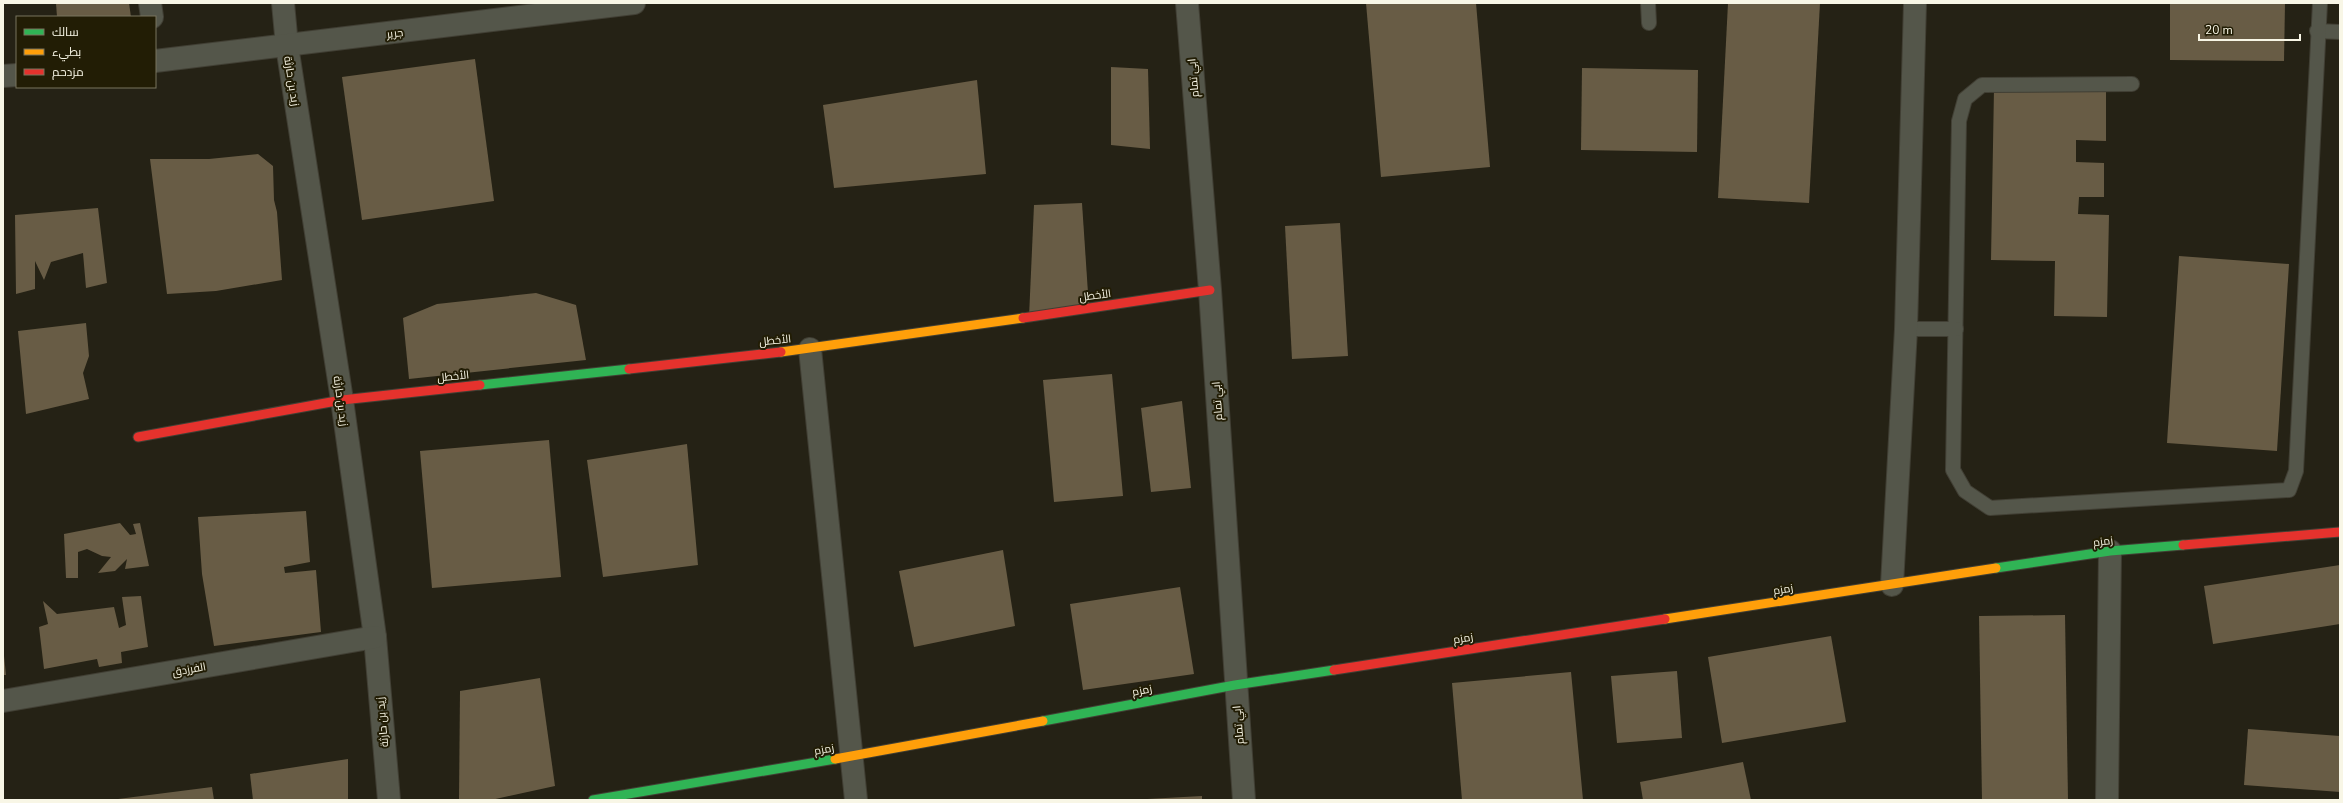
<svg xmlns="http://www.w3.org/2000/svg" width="2343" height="803" font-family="'Nunito Sans',Cairo,sans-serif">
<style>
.building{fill:#685c45}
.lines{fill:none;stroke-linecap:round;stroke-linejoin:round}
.lane-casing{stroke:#413f34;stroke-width:16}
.street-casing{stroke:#413f34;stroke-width:24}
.fast-casing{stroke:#413f34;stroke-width:11}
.slow-casing{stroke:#413f34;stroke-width:11}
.jam-casing{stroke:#413f34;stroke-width:11}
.lane{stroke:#54564a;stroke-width:14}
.street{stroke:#54564a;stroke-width:22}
.fast{stroke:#30b455;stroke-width:9}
.slow{stroke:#ff9f0a;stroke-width:9}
.jam{stroke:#e5322d;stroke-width:9}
.labels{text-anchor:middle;stroke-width:4;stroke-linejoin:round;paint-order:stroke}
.street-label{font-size:11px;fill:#f8f6e6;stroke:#221d05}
</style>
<rect width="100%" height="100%" fill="#252215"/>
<!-- building -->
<g class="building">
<path d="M 56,3 L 129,3 L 131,17 L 57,17 Z"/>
<path d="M 1366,3 L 1476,3 L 1490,167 L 1381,177 Z"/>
<path d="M 1728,3 L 1820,3 L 1809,203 L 1718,198 Z"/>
<path d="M 2170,3 L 2285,3 L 2284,61 L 2170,60 Z"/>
<path d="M 475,59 L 494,201 L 362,220 L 342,77 Z"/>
<path d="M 1111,67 L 1148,69 L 1150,149 L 1111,145 Z"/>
<path d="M 1582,68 L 1698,70 L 1697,152 L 1581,150 Z"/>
<path d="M 977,80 L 986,174 L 834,188 L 823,105 Z"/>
<path d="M 1994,88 L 2106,90 L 2106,141 L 2076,140 L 2076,162 L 2104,163 L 2104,197 L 2079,197 L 2078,214 L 2109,215 L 2107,317 L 2054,316 L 2055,261 L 1991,260 Z"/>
<path d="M 258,154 L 273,166 L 274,200 L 277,212 L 282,280 L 216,291 L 167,294 L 150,159 L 209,159 Z"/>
<path d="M 1082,203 L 1089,308 L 1029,317 L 1034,205 Z"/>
<path d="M 98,208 L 107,283 L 86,288 L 83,253 L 51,262 L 44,280 L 35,261 L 35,289 L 16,294 L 15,215 Z"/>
<path d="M 1340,223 L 1348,356 L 1292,359 L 1285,226 Z"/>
<path d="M 2179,256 L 2289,264 L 2277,451 L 2167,443 Z"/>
<path d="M 536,293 L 576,305 L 586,360 L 409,379 L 403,318 L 437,304 Z"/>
<path d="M 86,323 L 89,356 L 83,373 L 89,399 L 26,414 L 18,331 Z"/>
<path d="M 1112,374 L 1123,496 L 1054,502 L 1043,380 Z"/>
<path d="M 1182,401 L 1191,488 L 1151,492 L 1141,408 Z"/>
<path d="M 549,440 L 561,577 L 432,588 L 420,451 Z"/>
<path d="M 687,444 L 698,565 L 603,577 L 587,460 Z"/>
<path d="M 306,511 L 310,562 L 284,567 L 285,573 L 316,570 L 321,632 L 214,646 L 202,574 L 198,517 Z"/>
<path d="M 120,523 L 130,535 L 136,534 L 133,524 L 140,523 L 149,566 L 125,569 L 127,559 L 115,571 L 98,573 L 111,557 L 102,556 L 87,549 L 78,552 L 78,578 L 66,578 L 64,534 Z"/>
<path d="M 1003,550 L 1015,626 L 914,647 L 899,571 Z"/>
<path d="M 2340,565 L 2340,624 L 2213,644 L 2204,586 Z"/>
<path d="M 1180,587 L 1194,674 L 1083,690 L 1070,604 Z"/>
<path d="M 141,596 L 148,647 L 121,652 L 122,663 L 99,667 L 97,659 L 44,669 L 39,627 L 48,624 L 43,601 L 57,614 L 114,607 L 119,628 L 126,625 L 122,597 Z"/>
<path d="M 2065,615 L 2068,800 L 1982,800 L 1979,616 Z"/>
<path d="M 1831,636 L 1846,722 L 1722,743 L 1708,657 Z"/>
<path d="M 3,656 L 4,656 L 6,675 L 3,675 Z"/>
<path d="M 1677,671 L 1682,738 L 1617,743 L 1611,676 Z"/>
<path d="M 1571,672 L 1583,800 L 1462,800 L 1452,683 Z"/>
<path d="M 540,678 L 555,786 L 491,800 L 459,800 L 460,691 Z"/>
<path d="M 2248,729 L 2340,736 L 2340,792 L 2244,785 Z"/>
<path d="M 348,759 L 348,800 L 253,800 L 250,774 Z"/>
<path d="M 1743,762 L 1751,800 L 1643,800 L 1640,782 Z"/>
<path d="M 212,787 L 214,800 L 118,800 L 118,799 Z"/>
<path d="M 1202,796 L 1202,800 L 1147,800 L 1147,799 Z"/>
</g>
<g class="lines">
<!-- lane casing -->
<g class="lane-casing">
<g id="lane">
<path d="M 1648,3 L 1649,23"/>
<path d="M 2317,31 L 2340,32"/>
<path d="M 2132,84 L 1982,85 L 1965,99 L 1959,121 L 1953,470 L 1965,491 L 1990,508 L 2289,490 L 2296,471 L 2320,3"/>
<path d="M 1906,329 L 1956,329"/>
</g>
</g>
<!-- street casing -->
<g class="street-casing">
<g id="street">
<path d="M 150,3 L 152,17"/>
<path d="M 283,3 L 287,46 L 342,400 L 375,637 L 389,800"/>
<path d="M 1187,3 L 1210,290 L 1244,800"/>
<path d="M 155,61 L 634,3"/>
<path d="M 3,76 L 17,75"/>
<path d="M 810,349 L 856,800"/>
<path d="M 1892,585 L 1906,329 L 1915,3"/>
<path d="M 3,701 L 375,637"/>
<path d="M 2107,800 L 2110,551"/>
</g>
</g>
<!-- fast casing -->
<g class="fast-casing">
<g id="fast">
<path d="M 480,385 L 629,369"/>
<path d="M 1996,568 L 2110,551 L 2183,545"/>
<path d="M 1043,721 L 1235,685 L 1334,670"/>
<path d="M 593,800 L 835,759"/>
</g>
</g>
<!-- slow casing -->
<g class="slow-casing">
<g id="slow">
<path d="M 781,352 L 1023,318"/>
<path d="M 1665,619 L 1996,568"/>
<path d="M 835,759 L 1043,721"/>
</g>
</g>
<!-- jam casing -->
<g class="jam-casing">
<g id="jam">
<path d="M 1023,318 L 1210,290"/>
<path d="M 629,369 L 781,352"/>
<path d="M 138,437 L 342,400 L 480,385"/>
<path d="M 2183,545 L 2340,532"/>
<path d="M 1334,670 L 1665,619"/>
</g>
</g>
<!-- lane -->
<use href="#lane" class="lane"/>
<!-- street -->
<use href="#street" class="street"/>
<!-- fast -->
<use href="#fast" class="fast"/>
<!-- slow -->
<use href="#slow" class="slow"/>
<!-- jam -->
<use href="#jam" class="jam"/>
</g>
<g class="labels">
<!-- street labels -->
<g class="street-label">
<text transform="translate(395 33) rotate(-7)" y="4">جرير</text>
<text transform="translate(1193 78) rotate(-95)" y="4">ابي تمام</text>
<text transform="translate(292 81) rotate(81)" y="4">زيد بن حارثة</text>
<text transform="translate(1095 295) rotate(-8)" y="4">الأخطل</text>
<text transform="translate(775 340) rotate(-6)" y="4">الأخطل</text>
<text transform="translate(453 376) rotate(-6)" y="4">الأخطل</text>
<text transform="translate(341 401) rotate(82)" y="4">زيد بن حارثة</text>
<text transform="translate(1217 401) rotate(-94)" y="4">ابي تمام</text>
<text transform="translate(2103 541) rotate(-7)" y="4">زمزم</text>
<text transform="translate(1783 589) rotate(-9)" y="4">زمزم</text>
<text transform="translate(1463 638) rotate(-9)" y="4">زمزم</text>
<text transform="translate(189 669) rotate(-10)" y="4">الفرزدق</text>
<text transform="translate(1142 690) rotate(-11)" y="4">زمزم</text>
<text transform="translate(382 722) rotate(-95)" y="4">زيد بن حارثة</text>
<text transform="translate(1238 725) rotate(-95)" y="4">ابي تمام</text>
<text transform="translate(824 749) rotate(-10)" y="4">زمزم</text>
</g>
</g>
<!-- border -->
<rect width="2343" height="803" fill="none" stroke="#f8f6e6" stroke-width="8"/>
<!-- legend -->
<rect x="16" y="16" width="140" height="72" fill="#221d05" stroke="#78745f"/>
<rect x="24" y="29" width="20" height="6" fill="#30b455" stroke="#78745f"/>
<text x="52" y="36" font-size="12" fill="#f8f6e6">سالك</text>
<rect x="24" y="49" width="20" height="6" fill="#ff9f0a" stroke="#78745f"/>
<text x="52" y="56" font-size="12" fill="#f8f6e6">بطيء</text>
<rect x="24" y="69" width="20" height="6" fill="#e5322d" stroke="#78745f"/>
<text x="52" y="76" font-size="12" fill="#f8f6e6">مزدحم</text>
<!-- scale -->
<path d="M2199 34v6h101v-6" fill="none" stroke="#f8f6e6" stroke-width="2"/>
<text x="2205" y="34" font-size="12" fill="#f8f6e6" stroke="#221d05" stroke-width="3" paint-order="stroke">20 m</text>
</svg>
